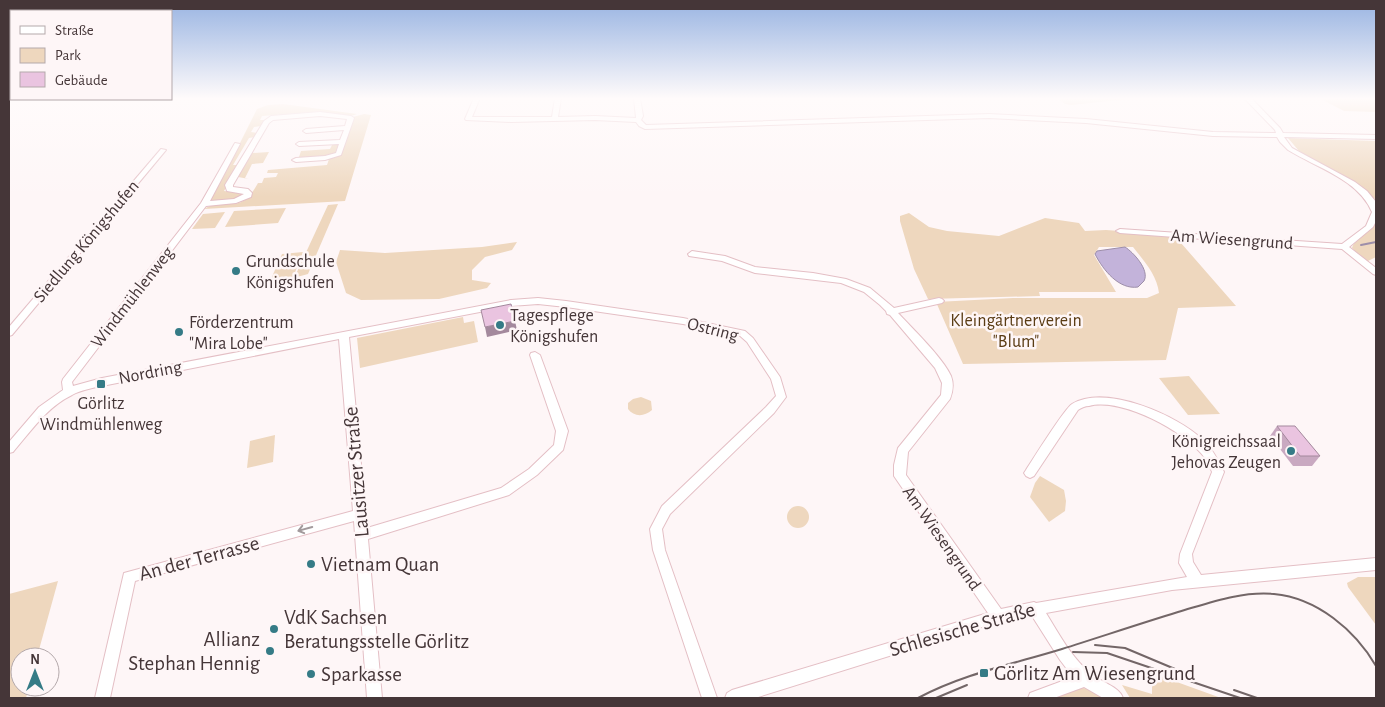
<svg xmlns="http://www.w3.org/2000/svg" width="1385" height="707" font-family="'Alegreya Sans',sans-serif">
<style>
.green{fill:#eed7be}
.water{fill:#c3b3da;stroke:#9d8ea9}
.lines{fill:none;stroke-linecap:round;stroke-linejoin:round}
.stream{stroke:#9d8ea9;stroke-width:2}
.minor-casing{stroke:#e4bfc5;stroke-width:2}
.minor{fill:#fff;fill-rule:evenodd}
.tram{stroke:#736667;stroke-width:2}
.wall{fill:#c9a9c1}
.shaded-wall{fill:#a4899d}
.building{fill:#eac4e0;stroke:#a4899d}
.oneway{stroke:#a29a9c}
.poi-dot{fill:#357b86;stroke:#fef6f7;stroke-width:2}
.labels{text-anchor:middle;stroke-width:5;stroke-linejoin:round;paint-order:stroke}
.street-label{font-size:18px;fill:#453638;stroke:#fef6f7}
.poi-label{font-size:18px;fill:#453638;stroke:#fef6f7;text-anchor:start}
.park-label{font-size:18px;fill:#5a3c14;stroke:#fef6f7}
.near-street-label{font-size:21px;fill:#453638;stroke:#fef6f7}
.near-poi-label{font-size:21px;fill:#453638;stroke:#fef6f7;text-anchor:start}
</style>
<rect width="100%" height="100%" fill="#fef6f7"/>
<!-- green -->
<g class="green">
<path d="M 1058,98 L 1140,98 L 1071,105 L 1065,104 Z"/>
<path d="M 1319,98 L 1376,98 L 1376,112 L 1344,111 Z"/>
<path d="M 283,104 L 357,114 L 351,116 L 313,113 L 313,112 L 262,116 L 260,120 L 265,120 L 261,126 L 254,127 L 251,132 L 257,133 L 255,137 L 249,138 L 233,165 L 239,165 L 224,191 L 245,193 L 240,199 L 207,202 L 233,157 L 257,109 L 268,105 Z"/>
<path d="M 364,114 L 371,115 L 345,201 L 204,209 C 228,195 239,218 258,183 L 262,183 L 264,178 L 276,177 L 278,173 L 267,173 L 268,170 L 327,165 L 329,159 L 342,152 L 353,117 Z"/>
<path d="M 1288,138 L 1376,141 L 1376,200 L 1368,193 L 1299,151 Z"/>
<path d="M 328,144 L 340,144 L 337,154 L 327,157 L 299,157 L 301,151 L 330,149 L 332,145 Z"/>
<path d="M 269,152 L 263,163 L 252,164 L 245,178 L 249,179 L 238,177 L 252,153 Z"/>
<path d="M 338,204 L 308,274 L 297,277 L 271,279 L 282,254 L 303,252 L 294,275 L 296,274 L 328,205 Z"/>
<path d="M 286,208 L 278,223 L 225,227 L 234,211 Z"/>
<path d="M 225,212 L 215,228 L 192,229 L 203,214 Z"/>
<path d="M 909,213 L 929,227 L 947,231 L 999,236 L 1045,218 L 1079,223 L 1085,231 L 1106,230 L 1174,235 L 1236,306 L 1178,308 L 1166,360 L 963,364 L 936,302 L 1013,298 L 1147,298 L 1159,293 C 1157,275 1144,261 1133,247 L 1099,247 L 1094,255 L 1116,292 L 1039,292 L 1040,296 L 928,299 L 914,269 L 900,221 L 900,216 Z"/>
<path d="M 1376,222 L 1376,257 L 1366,262 L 1352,248 C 1356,236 1371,234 1376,222 Z"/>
<path d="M 517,242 L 512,250 L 485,257 L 472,270 L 472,280 L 491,283 L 487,288 L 439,299 L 361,300 L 346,293 L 336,262 L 340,250 L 385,253 L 482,247 Z"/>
<path d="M 463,317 L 464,323 L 474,321 L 478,342 L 360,368 L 357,338 Z"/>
<path d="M 1189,376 L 1220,414 L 1188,415 L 1159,378 Z"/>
<path d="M 641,397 L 651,401 L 652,410 C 644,417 634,417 628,409 L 628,403 L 633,399 Z"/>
<path d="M 275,435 L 273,462 L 247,468 L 250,441 Z"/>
<path d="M 1040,476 L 1064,490 L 1066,501 L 1065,511 L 1049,522 L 1030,497 L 1035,483 Z"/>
<circle cx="798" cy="517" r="11"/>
<path d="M 1358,577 L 1376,577 L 1376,625 L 1348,587 L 1347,583 Z"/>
<path d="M 58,581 L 37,657 L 20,657 L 20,687 L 29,687 L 26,698 L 9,698 L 9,594 Z"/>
<path d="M 1152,673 L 1221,698 L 1130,698 L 1122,685 L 1152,694 Z"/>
<path d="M 1081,688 C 1092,688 1102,691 1111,698 L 1052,698 Z"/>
</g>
<!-- water -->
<path class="water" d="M 1125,247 C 1133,252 1150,270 1144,281 C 1142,283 1140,285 1138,287 C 1119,290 1103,270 1095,254 L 1097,251 Z"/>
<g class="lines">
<!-- stream -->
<path class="stream" d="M 1361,245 L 1376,242"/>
<!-- minor casing -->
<g class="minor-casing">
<g id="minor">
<path d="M 474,98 L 480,98 L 472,117 L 552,117 L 555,98 L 561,98 L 558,117 L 595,116 L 636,118 L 634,98 L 640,98 L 643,116 L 641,120 L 646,125 L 989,114 L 1086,119 L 1213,132 L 1276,133 L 1275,130 L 1244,98 L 1251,98 L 1280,128 L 1283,133 L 1376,135 L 1376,139 L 1284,137 L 1292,148 L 1355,182 L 1367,191 L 1376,202 L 1376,221 L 1373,227 L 1349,247 L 1376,268 L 1376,275 L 1373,274 L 1342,249 L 1120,233 L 1116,231 L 1120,229 L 1342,244 L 1366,226 L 1372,212 C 1358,179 1317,168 1288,150 L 1280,142 L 1277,137 L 1213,136 L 1086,123 L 989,118 L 645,129 L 639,126 L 636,122 L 595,120 L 511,122 L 466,120 L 465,119 Z"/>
<path d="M 320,112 L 351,116 L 354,118 L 341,155 L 325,160 L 296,162 L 292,160 L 296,158 L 325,156 L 336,153 L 339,144 L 299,146 L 296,144 L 299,142 L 340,140 L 344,130 L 306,133 L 303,131 L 306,129 L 345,126 L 347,119 L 320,116 L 273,120 L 269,123 L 233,185 L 233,187 L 248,189 L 252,193 L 251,197 L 236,203 L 206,206 L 72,382 L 73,386 L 102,378 L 511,300 L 538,298 L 566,301 L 683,318 L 745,331 L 753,338 L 780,377 L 786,397 L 774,413 L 670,514 L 662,529 L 665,550 L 717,698 L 702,698 L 653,550 L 650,529 L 662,506 L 766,407 L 776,396 L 771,379 L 747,342 L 739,335 L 683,324 L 566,307 L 538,304 L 511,306 L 349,337 L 367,528 L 501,488 L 529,469 L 554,445 L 556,431 L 530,355 L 531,353 L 535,352 L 540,355 L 568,431 L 563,450 L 537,475 L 509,495 L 368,539 L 382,698 L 367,698 L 354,521 L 135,581 L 110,698 L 95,698 L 124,573 L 353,511 L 339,339 L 102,386 C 92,388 81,390 72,395 C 47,407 31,431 13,452 L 9,453 L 9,442 L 39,407 L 63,390 L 62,382 L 63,379 L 201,203 L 235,143 L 240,144 L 210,201 L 234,199 L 244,194 L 227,191 L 225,185 L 264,121 L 271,116 Z"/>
<path d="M 161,149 L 166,150 L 12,335 L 9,336 L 9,327 Z"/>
<path d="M 692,251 L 725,256 L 755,267 L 813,273 L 846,279 L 870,288 L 894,308 L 939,298 L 942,299 L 944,301 L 942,303 L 898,313 C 912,328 943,358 951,376 C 954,384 953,391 950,399 L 908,452 L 906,475 L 1001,609 L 1034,602 L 1036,603 L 1187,577 L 1179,563 L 1180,554 L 1212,472 C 1210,467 1208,462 1205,458 C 1186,432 1122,397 1089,406 C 1085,406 1081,408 1078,410 L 1034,476 L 1030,478 L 1026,476 L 1024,473 L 1026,470 C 1033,459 1065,408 1072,404 C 1106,384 1177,415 1203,440 C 1213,450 1218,459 1224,472 L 1192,554 L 1193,562 L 1201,575 L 1376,558 L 1376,570 L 1172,590 L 1046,613 C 1059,634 1071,657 1090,673 C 1100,682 1119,686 1123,698 L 1103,698 L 1084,687 L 1054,698 L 1028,698 L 1030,693 L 1073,677 L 1060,660 L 1032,616 L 998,622 L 755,698 L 725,698 L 727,693 L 732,690 L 988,613 L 894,476 L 894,465 L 898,448 L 941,395 L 942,383 L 935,368 L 890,315 L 887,314 L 886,311 L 880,305 L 864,292 L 841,283 L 755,273 L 722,261 L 689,256 L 688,254 Z"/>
</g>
</g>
<!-- minor -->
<use href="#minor" class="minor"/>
<!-- tram -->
<g class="tram">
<path d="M 1095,645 L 1125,648 L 1175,669"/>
<path d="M 1073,652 L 1107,653 L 1240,698"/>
<path d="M 1234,690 L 1257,698"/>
<path d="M 918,698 C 963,674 1013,664 1062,649 C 1100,637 1139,624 1178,612 C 1209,603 1241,591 1274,594 C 1317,598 1355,630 1376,666"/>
<path d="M 936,698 L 967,685"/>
</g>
</g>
<!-- wall -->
<path class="wall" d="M 1277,426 L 1320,456 L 1312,466 L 1293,466 L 1270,436 Z"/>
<!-- shaded-wall -->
<path class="shaded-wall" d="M 515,321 L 517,330 L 487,337 L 485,327 Z"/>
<!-- building -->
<g class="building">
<path d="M 511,304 L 515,321 L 485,327 L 481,310 Z"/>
<path d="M 1277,426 L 1295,426 L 1320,456 L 1300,456 Z"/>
</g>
<!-- one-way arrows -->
<defs><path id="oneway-shaft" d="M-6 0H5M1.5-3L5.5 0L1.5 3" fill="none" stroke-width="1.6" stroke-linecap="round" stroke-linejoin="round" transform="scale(1.25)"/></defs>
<use class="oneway" href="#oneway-shaft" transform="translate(305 529) rotate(165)"/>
<!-- sky -->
<linearGradient id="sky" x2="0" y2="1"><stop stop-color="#99b4e2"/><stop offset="0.5" stop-color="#fffbfb"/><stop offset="1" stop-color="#fffbfb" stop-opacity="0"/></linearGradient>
<rect width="1385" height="197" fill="url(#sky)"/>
<!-- markers -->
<g class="poi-dot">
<circle cx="236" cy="271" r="5"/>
<circle cx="500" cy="325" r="5"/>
<circle cx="179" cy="332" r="5"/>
<rect x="96" y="379" width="10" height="10" rx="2.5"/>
<circle cx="1291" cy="451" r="5"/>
<circle cx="311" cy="564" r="5"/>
<circle cx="274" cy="629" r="5"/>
<circle cx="270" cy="651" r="5"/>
<rect x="979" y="668" width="10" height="10" rx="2.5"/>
<circle cx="311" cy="674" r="5"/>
</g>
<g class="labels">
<!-- street labels -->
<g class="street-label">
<text transform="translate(1232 239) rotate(4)" y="6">Am Wiesengrund</text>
<text transform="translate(86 241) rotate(-50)" y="6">Siedlung Königshufen</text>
<text transform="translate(132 297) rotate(-52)" y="6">Windmühlenweg</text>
<text transform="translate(713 329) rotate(14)" y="6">Ostring</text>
<text transform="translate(150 372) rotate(-11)" y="6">Nordring</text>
<text transform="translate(942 538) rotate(55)" y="6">Am Wiesengrund</text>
</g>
<!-- poi labels -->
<g class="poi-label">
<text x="246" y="267">Grundschule<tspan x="246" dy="21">Königshufen</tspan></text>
<text x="510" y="321">Tagespflege<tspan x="510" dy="21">Königshufen</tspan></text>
<text x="189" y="328">Förderzentrum<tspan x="189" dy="21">"Mira Lobe"</tspan></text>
<text x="101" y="409" text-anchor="middle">Görlitz<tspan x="101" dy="21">Windmühlenweg</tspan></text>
<text x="1281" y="447" text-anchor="end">Königreichssaal<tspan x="1281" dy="21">Jehovas Zeugen</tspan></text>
</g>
<!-- park labels -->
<g class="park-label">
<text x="1016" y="326">Kleingärtnerverein<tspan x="1016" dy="21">"Blum"</tspan></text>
</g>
<!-- near-street labels -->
<g class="near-street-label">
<text transform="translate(356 472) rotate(-95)" y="7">Lausitzer Straße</text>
<text transform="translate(199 558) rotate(-15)" y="7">An der Terrasse</text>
<text transform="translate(962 629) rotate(-16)" y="7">Schlesische Straße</text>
</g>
<!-- near-poi labels -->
<g class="near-poi-label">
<text x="321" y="571">Vietnam Quan</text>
<text x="284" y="624">VdK Sachsen<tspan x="284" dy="24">Beratungsstelle Görlitz</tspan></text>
<text x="260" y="646" text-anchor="end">Allianz<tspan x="260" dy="24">Stephan Hennig</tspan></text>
<text x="994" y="680">Görlitz Am Wiesengrund</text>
<text x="321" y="681">Sparkasse</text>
</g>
</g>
<!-- border -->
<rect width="1385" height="707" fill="none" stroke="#453638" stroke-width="20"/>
<!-- legend -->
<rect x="10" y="10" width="162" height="90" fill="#fef6f7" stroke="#b4a9ab"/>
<rect x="20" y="26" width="25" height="8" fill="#ffffff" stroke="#b4a9ab"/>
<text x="55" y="35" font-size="15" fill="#453638">Straße</text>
<rect x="20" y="48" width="25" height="15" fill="#eed7be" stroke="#b4a9ab"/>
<text x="55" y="60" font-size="15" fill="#453638">Park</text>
<rect x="20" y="72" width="25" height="15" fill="#eac4e0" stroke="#b4a9ab"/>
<text x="55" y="85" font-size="15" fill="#453638">Gebäude</text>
<!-- north arrow -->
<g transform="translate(35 672)"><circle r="24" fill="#fef6f7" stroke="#b4a9ab"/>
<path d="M0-4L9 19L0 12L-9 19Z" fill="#357b86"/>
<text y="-8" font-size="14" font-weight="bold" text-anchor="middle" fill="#453638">N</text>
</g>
</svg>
